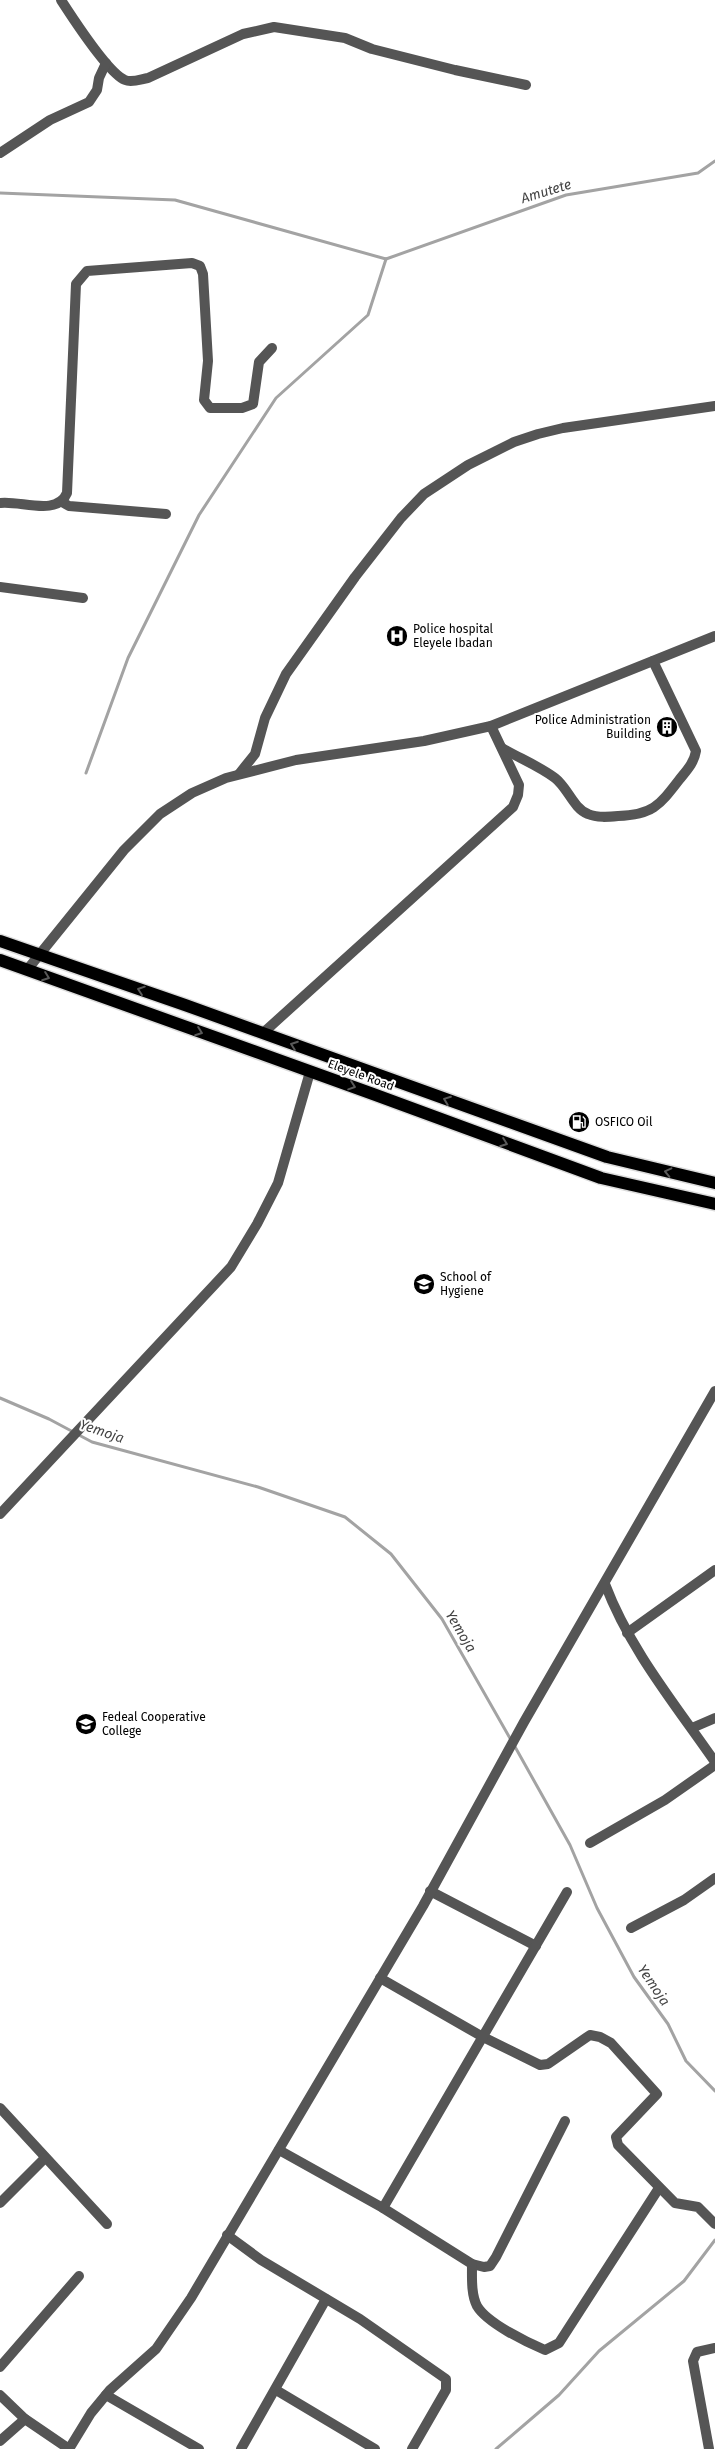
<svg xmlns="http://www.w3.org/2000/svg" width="715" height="2449" font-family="'Fira Sans',sans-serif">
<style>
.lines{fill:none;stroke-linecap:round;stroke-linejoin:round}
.stream{stroke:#a3a3a3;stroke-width:3}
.primary-casing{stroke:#dbdbdb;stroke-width:15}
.street{stroke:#555;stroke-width:10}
.primary{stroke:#000;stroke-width:12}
.oneway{stroke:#595959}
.labels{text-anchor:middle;stroke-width:4;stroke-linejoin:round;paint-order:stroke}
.poi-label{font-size:12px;fill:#000;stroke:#fff;text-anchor:start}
.street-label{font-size:12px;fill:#000;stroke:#fff}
.water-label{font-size:14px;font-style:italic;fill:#444;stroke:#fff}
</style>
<rect width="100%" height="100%" fill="#fff"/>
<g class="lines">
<!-- stream -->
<g class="stream">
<path d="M 0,193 L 175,200 L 386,259"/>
<path d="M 386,259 L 566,195 L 698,173 L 715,161"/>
<path d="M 86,773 L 128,658 L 199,515 L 276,398 L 368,315 L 386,259"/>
<path d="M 0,1398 L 49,1419 L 92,1442 L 258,1487 L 345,1517 L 391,1554 L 442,1619 L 511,1740"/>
<path d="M 514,1745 L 570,1845 L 597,1908 L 634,1977 L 668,2024 L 686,2061 L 715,2091"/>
<path d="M 496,2449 L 559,2395 L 599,2351 L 684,2281 L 715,2240"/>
</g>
<!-- primary casing -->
<g class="primary-casing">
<g id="primary">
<path d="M 0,941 L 185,1005 L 607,1157 L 715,1183"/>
<path d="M 0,960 L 373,1094 L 601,1178 L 715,1204"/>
</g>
</g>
<!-- street -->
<g class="street">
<path d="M 61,0 C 72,17 108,73 125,80 C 132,83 141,79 148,78 L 243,34 L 274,27 L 345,38 L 372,49 L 455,70 L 526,85"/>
<path d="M 0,153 L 50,120 L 89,102 L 97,90 L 99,78 L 106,63"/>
<path d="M 62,502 L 69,506 L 166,514"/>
<path d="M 0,503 C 20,500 57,517 67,493 L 76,284 L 87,271 L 192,263 L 200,266 L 203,274 L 208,361 L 204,400 L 210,408 L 242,408 L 253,404 L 259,362 L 272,348"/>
<path d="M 0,587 L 83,598"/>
<path d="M 502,748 C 519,758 539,766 555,778 C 568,788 573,808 588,814 C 597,818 608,817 618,816 C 652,815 659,806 679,780 C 687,770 694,763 696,751 L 653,661"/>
<path d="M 239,774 L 255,754 L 265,718 L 286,674 L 355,577 L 401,518 L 424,494 L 468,465 L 514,442 L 538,434 L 563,428 L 715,406"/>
<path d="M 27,970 L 124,850 L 160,814 L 192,793 L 226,778 L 296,760 L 424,741 L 491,726 L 715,636"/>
<path d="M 263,1033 L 513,807 L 518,795 L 519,785 L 491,726"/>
<path d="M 0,1514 L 231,1267 L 257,1224 L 278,1183 L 310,1072"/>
<path d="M 605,1584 C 630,1650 675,1704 715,1762"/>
<path d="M 627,1633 L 715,1570"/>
<path d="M 692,1728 L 715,1718"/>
<path d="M 590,1843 L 665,1800 L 715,1765"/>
<path d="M 430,1891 L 536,1946"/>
<path d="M 631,1928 L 684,1900 L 715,1878"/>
<path d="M 380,1978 L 483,2037 L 540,2065 L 548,2064 L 590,2035 L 600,2037 L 611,2043 L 657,2094 L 616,2137 L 618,2145 L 675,2203 L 698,2207 L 715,2224"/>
<path d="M 0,2108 L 107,2224"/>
<path d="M 279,2150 L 383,2208 L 472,2264 L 484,2267 L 490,2266 L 496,2257 L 565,2121"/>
<path d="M 0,2203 L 45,2158"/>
<path d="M 383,2208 L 567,1892"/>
<path d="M 227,2235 L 261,2260 L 360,2319 L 446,2379 L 446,2390 L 412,2449"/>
<path d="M 472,2264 C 472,2278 471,2294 477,2306 C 487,2323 526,2342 545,2350 L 559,2343 L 659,2188"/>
<path d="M 0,2367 L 79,2276"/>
<path d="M 276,2390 L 375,2449"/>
<path d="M 0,2395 L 25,2419 L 69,2449"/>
<path d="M 106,2395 L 199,2449"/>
<path d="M 0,2441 L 25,2419"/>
<path d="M 69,2449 L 91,2413 L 110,2390 L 156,2349 L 191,2298 L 423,1906 L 524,1722 L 715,1391"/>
<path d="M 241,2449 L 326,2299"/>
<path d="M 709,2449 L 693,2361 L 697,2352 L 715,2348"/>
</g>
<!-- primary -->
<use href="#primary" class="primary"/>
</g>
<!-- one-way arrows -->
<defs><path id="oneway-chevron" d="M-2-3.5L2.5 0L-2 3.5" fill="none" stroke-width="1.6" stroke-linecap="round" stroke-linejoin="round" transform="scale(1.25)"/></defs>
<g class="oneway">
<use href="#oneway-chevron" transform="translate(46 977) rotate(20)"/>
<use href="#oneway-chevron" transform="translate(141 990) rotate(-161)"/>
<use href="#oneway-chevron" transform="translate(199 1032) rotate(20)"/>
<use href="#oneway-chevron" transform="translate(294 1045) rotate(-160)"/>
<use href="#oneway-chevron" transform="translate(352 1086) rotate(19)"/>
<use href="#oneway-chevron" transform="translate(447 1100) rotate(-159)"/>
<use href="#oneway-chevron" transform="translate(504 1143) rotate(20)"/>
<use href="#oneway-chevron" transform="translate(668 1172) rotate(-167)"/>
</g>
<!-- icons -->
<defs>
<g id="hospital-disc" transform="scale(1.125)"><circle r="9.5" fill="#000" stroke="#fff"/><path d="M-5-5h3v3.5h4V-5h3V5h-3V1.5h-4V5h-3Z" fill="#fff"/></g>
<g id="building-disc" transform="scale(1.125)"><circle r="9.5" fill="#000" stroke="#fff"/><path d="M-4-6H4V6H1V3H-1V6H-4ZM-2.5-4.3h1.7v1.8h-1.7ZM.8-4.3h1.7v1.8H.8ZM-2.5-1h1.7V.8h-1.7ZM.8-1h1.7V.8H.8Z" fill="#fff"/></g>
<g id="fuel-disc" transform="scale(1.125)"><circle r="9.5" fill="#000" stroke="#fff"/><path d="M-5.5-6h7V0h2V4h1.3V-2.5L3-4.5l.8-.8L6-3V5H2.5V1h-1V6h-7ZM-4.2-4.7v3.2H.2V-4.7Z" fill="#fff"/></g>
<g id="university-disc" transform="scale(1.125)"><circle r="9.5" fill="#000" stroke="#fff"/><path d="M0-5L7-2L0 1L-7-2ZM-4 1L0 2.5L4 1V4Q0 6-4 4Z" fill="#fff"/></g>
</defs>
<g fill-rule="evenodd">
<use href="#hospital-disc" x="397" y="636"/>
<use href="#building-disc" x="667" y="727"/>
<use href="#fuel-disc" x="579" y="1122"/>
<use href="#university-disc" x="424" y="1284"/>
<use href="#university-disc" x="86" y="1724"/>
</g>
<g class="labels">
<!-- poi labels -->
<g class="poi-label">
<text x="413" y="633">Police hospital<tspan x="413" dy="14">Eleyele Ibadan</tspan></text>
<text x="651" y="724" text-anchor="end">Police Administration<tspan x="651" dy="14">Building</tspan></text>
<text x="595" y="1126">OSFICO Oil</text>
<text x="440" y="1281">School of<tspan x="440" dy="14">Hygiene</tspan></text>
<text x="102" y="1721">Fedeal Cooperative<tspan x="102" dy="14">College</tspan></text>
</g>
<!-- street labels -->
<g class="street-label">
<text transform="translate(361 1075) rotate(20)" y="4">Eleyele Road</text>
</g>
<!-- water labels -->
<g class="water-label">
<text transform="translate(546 191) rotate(-17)" y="5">Amutete</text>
<text transform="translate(102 1431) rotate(19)" y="5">Yemoja</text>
<text transform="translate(461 1631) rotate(59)" y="5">Yemoja</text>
<text transform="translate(654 1985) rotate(56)" y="5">Yemoja</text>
</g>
</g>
</svg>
